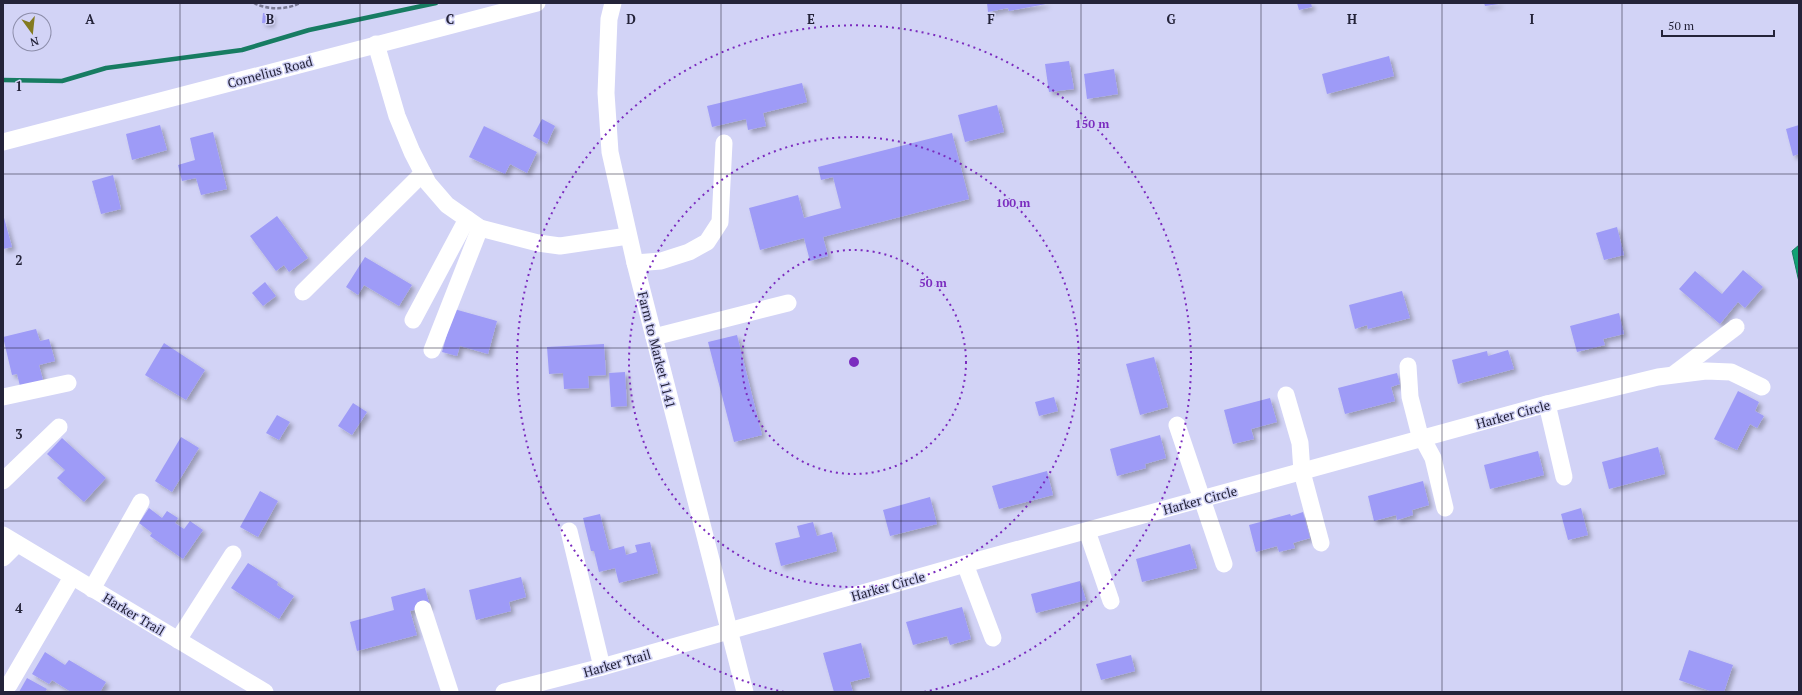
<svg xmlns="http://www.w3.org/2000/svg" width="1802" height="695" font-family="'PT Serif',serif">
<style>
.water{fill:#11a274;stroke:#177c62}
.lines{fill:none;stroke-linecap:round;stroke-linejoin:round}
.stream{stroke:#177c62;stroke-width:4.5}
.building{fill:#9e9bf7;filter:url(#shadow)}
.path{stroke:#7a7a96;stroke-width:2.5;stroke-dasharray:4 2;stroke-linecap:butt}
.minor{stroke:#fff;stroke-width:17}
.grid{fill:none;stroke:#242339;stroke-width:1;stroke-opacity:0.55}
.ring{fill:none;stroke:#7b2cbf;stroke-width:2;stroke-dasharray:2 4}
.labels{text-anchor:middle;stroke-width:3;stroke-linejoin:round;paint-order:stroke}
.street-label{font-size:13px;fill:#242339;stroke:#d2d3f6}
.grid-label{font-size:13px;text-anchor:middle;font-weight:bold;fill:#242339;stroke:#d2d3f6;stroke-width:3;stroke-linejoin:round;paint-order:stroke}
.centre{fill:#7b2cbf;stroke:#d2d3f6;stroke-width:2}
.ring-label{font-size:12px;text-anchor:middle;font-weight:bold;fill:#7b2cbf;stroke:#d2d3f6;stroke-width:3;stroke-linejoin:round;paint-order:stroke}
</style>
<defs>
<filter id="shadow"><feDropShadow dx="3.5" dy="3.5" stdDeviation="2" flood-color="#0004"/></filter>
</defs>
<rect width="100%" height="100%" fill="#d2d3f6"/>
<!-- water -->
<path class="water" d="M 1799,245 L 1799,282 L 1792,251 Z"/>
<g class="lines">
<!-- stream -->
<path class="stream" d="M 3,80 L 62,81 L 106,68 L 242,50 L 309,30 L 436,3"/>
</g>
<!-- building -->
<g class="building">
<path d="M 987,3 L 1046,3 L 1046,4 L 1009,11 L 1008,8 L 988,12 Z"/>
<path d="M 1297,3 L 1311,3 L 1312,7 L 1299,10 Z"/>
<path d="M 1484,3 L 1499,3 L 1499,4 L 1485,6 Z"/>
<path d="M 263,13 L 272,14 L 271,24 L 262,23 Z"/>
<path d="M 1389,56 L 1394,76 L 1327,94 L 1322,74 Z"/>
<path d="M 1069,61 L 1074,89 L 1049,92 L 1045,64 Z"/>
<path d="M 1114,69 L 1118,94 L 1087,99 L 1084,74 Z"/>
<path d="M 802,83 L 807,102 L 763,113 L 766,126 L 748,130 L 746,119 L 712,127 L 707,106 Z"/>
<path d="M 997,105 L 1004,132 L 965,142 L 958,115 Z"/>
<path d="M 542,119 L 555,126 L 547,144 L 533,136 Z"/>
<path d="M 160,125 L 167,150 L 132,160 L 126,134 Z"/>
<path d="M 1799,125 L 1799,154 L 1793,156 L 1786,129 Z"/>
<path d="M 484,126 L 537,152 L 527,173 L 510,164 L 505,174 L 469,157 Z"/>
<path d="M 213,132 L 227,189 L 201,195 L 196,178 L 182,181 L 178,165 L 195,160 L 190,138 Z"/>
<path d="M 952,133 L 969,199 L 823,237 L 828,256 L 810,261 L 804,238 L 760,250 L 749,208 L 798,195 L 804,218 L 841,208 L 833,177 L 821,180 L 818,167 Z"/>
<path d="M 113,175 L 121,209 L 101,214 L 92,181 Z"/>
<path d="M 3,214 L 12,247 L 3,249 Z"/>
<path d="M 277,216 L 308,258 L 289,272 L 284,265 L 276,271 L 250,236 Z"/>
<path d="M 1617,227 L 1624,255 L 1604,260 L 1596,233 Z"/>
<path d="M 365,257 L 412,285 L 399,306 L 364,285 L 358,295 L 346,287 Z"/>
<path d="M 1743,270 L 1763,287 L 1745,308 L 1738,302 L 1720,324 L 1679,289 L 1695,271 L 1722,294 Z"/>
<path d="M 265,282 L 276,296 L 263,306 L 252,293 Z"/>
<path d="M 1402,291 L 1410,318 L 1368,329 L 1367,325 L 1355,329 L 1349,305 Z"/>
<path d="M 454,309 L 497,321 L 488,354 L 460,346 L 457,356 L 442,352 Z"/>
<path d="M 1619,313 L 1624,334 L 1603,339 L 1605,345 L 1577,352 L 1570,326 Z"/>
<path d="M 36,329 L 40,341 L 49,339 L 55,361 L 39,365 L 43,380 L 20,386 L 17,374 L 12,375 L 3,337 Z"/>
<path d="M 737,335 L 762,435 L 734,442 L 708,342 Z"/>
<path d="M 164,343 L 205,370 L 186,400 L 145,375 Z"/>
<path d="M 604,344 L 606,375 L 588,376 L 589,388 L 564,389 L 563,373 L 549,374 L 547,347 Z"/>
<path d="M 1508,350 L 1514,369 L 1458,384 L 1452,360 L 1487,351 L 1488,356 Z"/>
<path d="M 1154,357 L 1168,407 L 1140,415 L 1126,364 Z"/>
<path d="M 625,372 L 627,406 L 611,407 L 609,373 Z"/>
<path d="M 1397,373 L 1400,384 L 1391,387 L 1395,401 L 1345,414 L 1338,388 Z"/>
<path d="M 1738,391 L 1759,402 L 1755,411 L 1764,416 L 1757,428 L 1750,424 L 1737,450 L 1714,439 Z"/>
<path d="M 1054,397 L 1058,411 L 1039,416 L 1035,402 Z"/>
<path d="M 1270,398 L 1277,422 L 1251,429 L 1254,439 L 1233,444 L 1224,410 Z"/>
<path d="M 353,403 L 367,412 L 352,435 L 338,426 Z"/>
<path d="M 277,415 L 290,422 L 279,440 L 266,433 Z"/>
<path d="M 1160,435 L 1166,458 L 1145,464 L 1146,468 L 1117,476 L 1110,449 Z"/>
<path d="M 181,437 L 199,448 L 172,492 L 155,481 Z"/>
<path d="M 62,438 L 106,478 L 84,502 L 57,478 L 65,470 L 47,454 Z"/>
<path d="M 1658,447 L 1665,474 L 1609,489 L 1602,462 Z"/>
<path d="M 1538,451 L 1544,475 L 1490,489 L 1484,465 Z"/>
<path d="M 1047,471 L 1053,495 L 999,509 L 992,486 Z"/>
<path d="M 1423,481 L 1429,505 L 1412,510 L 1413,515 L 1397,520 L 1396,515 L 1374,521 L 1368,496 Z"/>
<path d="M 260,491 L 278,501 L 258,537 L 240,527 Z"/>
<path d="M 930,497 L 937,524 L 890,536 L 883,510 Z"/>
<path d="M 149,508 L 162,518 L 167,511 L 178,518 L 175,523 L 184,529 L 190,521 L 203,530 L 183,559 L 150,536 L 152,533 L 139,523 Z"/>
<path d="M 1581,508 L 1588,535 L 1568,540 L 1561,514 Z"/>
<path d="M 1303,512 L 1310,538 L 1293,543 L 1295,548 L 1279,552 L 1277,546 L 1256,552 L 1249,525 L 1290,514 L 1291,516 Z"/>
<path d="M 600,514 L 609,550 L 624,546 L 626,555 L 637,552 L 635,545 L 650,542 L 658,573 L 619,583 L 615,568 L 599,572 L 594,551 L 591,551 L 583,518 Z"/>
<path d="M 813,522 L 817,536 L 832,532 L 837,551 L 781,566 L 775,543 L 800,537 L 797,526 Z"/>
<path d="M 1190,544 L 1197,568 L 1142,582 L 1136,559 Z"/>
<path d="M 248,563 L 278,582 L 277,585 L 294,596 L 279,619 L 231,588 Z"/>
<path d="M 521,577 L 526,597 L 509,602 L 511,611 L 476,620 L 469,590 Z"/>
<path d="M 1080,581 L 1086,600 L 1036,613 L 1031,594 Z"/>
<path d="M 425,588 L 430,606 L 410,611 L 417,635 L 357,651 L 350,622 L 394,610 L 391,597 Z"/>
<path d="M 962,607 L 971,639 L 950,645 L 947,636 L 913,645 L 906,622 Z"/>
<path d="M 861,643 L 870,677 L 850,682 L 853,692 L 834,692 L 823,653 Z"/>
<path d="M 1689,650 L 1733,665 L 1724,692 L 1713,692 L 1679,680 Z"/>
<path d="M 45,652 L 65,665 L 69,660 L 106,682 L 100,692 L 71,692 L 52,680 L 49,684 L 32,674 Z"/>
<path d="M 1131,655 L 1135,671 L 1101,680 L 1096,664 Z"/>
<path d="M 27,678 L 47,689 L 45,692 L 19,692 Z"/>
</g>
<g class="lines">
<!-- path -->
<path class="path" d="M 254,3 C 267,10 287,10 300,3"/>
<!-- minor -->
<g class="minor">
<path d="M 613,3 L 609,19 L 606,93 L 610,152 L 635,263 L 745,692"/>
<path d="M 376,44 L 397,116 L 412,152 L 428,183 L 447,205 L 480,228 L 538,243 L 560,246 L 628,236"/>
<path d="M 3,142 L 537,3"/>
<path d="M 635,263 L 661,261 L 689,252 L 707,242 L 720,222 L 724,143"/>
<path d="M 303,292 L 423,173"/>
<path d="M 413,320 L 467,219"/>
<path d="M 654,337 L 788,303"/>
<path d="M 432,350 L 480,228"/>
<path d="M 1408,366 L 1410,397 L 1419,432 L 1433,458 L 1445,508"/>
<path d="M 1674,374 L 1736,327"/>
<path d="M 1286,395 L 1300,443 L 1302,472 L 1321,543"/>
<path d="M 3,397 L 68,383"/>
<path d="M 1547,404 L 1564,477"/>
<path d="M 1177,425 L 1224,564"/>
<path d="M 3,481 L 59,427"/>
<path d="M 569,531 L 602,667"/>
<path d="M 1087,531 L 1111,601"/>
<path d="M 3,535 L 265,692"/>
<path d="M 3,558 L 17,544"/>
<path d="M 965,564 L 993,638"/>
<path d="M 92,589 L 141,502"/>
<path d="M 423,609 L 450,692"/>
<path d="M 178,640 L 233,554"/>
<path d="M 9,685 L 72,577"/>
<path d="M 504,692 L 602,667 L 965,564 L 1547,404 L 1658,377 L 1706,371 L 1731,372 L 1762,387"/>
</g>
</g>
<!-- grid -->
<path class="grid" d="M 180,3 L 180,692M 360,3 L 360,692M 541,3 L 541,692M 721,3 L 721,692M 901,3 L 901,692M 1081,3 L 1081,692M 1261,3 L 1261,692M 1442,3 L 1442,692M 1622,3 L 1622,692M 3,174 L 1799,174M 3,348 L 1799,348M 3,521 L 1799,521"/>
<!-- distance rings -->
<g class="ring">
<circle cx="854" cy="362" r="112"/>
<circle cx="854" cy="362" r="225"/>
<path d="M784 692A337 337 0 1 1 924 692"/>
</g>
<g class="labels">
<!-- street labels -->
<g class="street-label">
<text transform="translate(270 72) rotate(-15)" y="5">Cornelius Road</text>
<text transform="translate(657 350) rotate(76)" y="5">Farm to Market 1141</text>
<text transform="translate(1513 414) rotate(-15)" y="5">Harker Circle</text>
<text transform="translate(1200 500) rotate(-15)" y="5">Harker Circle</text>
<text transform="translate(888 586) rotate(-16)" y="5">Harker Circle</text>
<text transform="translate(134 614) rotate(31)" y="5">Harker Trail</text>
<text transform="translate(617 663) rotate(-16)" y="5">Harker Trail</text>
</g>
</g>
<g class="grid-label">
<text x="90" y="24">A</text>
<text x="270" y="24">B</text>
<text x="450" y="24">C</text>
<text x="631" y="24">D</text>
<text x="811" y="24">E</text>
<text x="991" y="24">F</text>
<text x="1171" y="24">G</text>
<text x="1352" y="24">H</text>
<text x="1532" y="24">I</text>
<text x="19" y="91">1</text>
<text x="19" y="265">2</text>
<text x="19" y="439">3</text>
<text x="19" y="613">4</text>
</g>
<circle cx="854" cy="362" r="6" class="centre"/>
<g class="ring-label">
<text x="1092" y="128">150 m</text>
<text x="1013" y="207">100 m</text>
<text x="933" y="287">50 m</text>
</g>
<!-- border -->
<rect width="1802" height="695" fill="none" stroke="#242339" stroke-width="8"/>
<!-- north arrow -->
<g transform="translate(32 32) rotate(165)"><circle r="19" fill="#d2d3f6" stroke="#8c8daa"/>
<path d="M0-3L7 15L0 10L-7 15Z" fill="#837a20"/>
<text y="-6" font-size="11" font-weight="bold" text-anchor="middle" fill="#242339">N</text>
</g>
<!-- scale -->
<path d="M1662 30v6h112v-6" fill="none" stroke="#242339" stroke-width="2"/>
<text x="1668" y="30" font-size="12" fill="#242339" stroke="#d2d3f6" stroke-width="3" paint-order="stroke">50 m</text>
</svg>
